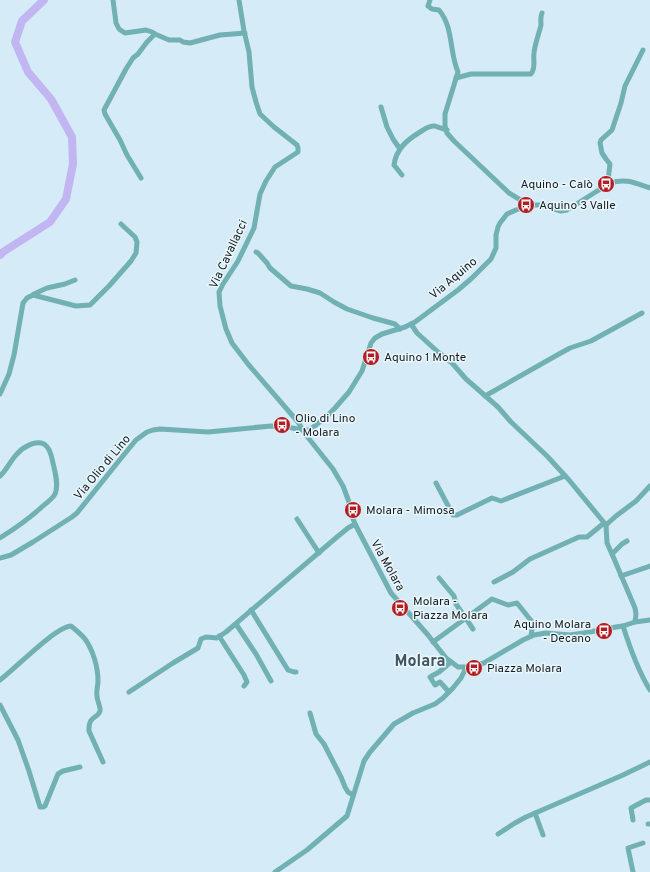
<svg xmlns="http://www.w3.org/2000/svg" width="650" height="872" font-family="Overpass,sans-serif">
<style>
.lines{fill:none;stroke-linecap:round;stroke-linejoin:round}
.river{stroke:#c1b6f2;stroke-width:8}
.minor{stroke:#71b0b3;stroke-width:5}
.labels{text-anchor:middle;stroke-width:3;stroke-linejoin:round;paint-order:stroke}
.poi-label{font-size:12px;fill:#151d21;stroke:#eaf7fe;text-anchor:start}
.street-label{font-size:12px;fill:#151d21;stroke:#eaf7fe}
.district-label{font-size:16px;font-weight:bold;fill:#41545e;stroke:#eaf7fe}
</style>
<rect width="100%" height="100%" fill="#d5ebf7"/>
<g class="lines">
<!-- river -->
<path class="river" d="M 0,255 L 3,252 L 50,222 L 66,199 L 73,164 L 72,137 L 51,99 L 28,72 L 15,42 L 22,21 L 44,0"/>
<!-- minor -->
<g class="minor">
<path d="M 113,0 L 116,23 L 119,29 L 125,33 L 146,30 L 152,32 L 155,34 L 169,40 L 180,40 L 183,42 L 190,43 L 220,35 L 245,33"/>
<path d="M 239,0 L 244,31 L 249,52 L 252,87 L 256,102 L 260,114 L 274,127 L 297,145 L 298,148 L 298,152 L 275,167 L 266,181 L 260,194 L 254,228 L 238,261 L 223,284 L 219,292 L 220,306 L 226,329 L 232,343 L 248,364 L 298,422 L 306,435 L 333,469 L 343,486 L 349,502 L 351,513 L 355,524 L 391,593 L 428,635 L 446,658 L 458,667 L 470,667 L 484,663 L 523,640 L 534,635 L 546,633 L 570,635 L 584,633 L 616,627 L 623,626 L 635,622 L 650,620"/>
<path d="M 430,0 L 428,6 L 432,9 L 439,10 C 454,28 449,52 458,72 L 445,114 L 445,126 L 447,133 L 454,141 L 509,193 L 522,201 L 525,206"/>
<path d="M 456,78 L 471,74 L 531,74 C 536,68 533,60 534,53 C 535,43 539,34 541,25 C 541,20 540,17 542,13"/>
<path d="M 381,107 L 387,127 L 393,139 L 400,149"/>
<path d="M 402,175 L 394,165 C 396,149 407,140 420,132 C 425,129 429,125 435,126 C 438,127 443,129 447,130"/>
<path d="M 141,178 L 127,155 L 120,140 L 105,114 L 104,110 L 126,69 L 133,58 L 138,54 L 147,42 L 155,34"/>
<path d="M 608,185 L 608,180 L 610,164 L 606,159 L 602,153 L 600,143 L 601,140 L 612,130 L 621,103 L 625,86 L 643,50"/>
<path d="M 256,252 L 258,253 L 267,263 L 270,268 L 291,286 L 307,289 L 320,293 L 334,302 L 347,309 L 373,318 L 395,324 L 400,329"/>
<path d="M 34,294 L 47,288 L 65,284 L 75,280"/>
<path d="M 411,324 L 417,333 L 438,352 L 452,363 L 466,379 L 498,407 L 511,422 L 547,456 L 569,480 L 606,525 L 607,543 L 612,554"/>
<path d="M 0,394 L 9,374 L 14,355 L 23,303 L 27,298 L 33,295 L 76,306 L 90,305 L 109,286 L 131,261 L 136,253 L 137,242 L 135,237 L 121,224"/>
<path d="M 485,396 L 559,354 L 570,348 L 591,341 L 642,313"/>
<path d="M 0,476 C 7,470 10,461 17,454 C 23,447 35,440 44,444 C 50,447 52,458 53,463 C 55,472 59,485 55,494 C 53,498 48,502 44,505 C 30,518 16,528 0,538"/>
<path d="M 436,483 L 453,515 L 457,515 L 492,498 L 501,501 L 565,476"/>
<path d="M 297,519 L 319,553"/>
<path d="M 606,525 L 616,516 L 636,501 L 650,486"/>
<path d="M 627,541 L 622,544 L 612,554 L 635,608 L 636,614 L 635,622"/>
<path d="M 0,558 L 11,555 L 33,542 L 72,517 L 77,513 L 118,462 L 136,440 L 147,432 L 153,430 L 160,429 L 208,432 L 271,426 L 287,427 L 303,430 L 308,430 L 311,429 L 328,415 L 335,408 L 349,392 L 362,371 L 371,343 L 375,338 L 382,334 L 405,327 L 415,322 L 458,290 L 472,278 L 491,259 L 496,248 L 496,235 L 498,227 L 500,223 L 507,214 L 516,210 L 530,205 L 541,205 L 561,211 L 567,210 L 610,183 C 626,178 635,183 650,188"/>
<path d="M 621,576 L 650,566"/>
<path d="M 439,578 L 454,596 L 456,604 L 473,629"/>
<path d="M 494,582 L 513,572 L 530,559 L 579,537 L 587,537 L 604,523"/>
<path d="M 251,610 L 288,670 L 294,672 L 296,672"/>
<path d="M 236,624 L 256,654 L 271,681"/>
<path d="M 623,626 C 630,648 638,671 650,690"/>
<path d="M 219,636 L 244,675 L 247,682 L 244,686"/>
<path d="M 433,642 L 492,599 L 508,605 L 517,603 L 533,623 L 531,636"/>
<path d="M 0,680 C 15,669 55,627 71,626 C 76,630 81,634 85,639 C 93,650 98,667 98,681 C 98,686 96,691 97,696 C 97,701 101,707 100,711 C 98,719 88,715 89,731 L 103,762"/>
<path d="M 129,692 L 173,663 L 198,648 L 201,639 L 206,637 L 217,638 L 226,632 L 337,537 L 348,528 L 355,524"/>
<path d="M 449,692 L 440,682 L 435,685 L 430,677 L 439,672 L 451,662"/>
<path d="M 0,705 L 18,740 L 29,771 L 40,807 L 43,807 L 45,806 L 58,774 L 63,771 L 80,767"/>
<path d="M 310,713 L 316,734 L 324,744 L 341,777 L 345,787 L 348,792 L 353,795"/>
<path d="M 535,813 L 543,835"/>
<path d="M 633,820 L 631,808 L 646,800 L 650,800"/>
<path d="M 648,824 L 650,824"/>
<path d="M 498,834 L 515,823 L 526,817 L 623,775 L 650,762"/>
<path d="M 275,872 L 307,850 L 347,816 L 364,761 L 370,752 L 394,724 L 413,713 L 435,704 L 443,698 L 453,688 L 461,678 L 466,668"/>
<path d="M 633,872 L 628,848 L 643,843"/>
</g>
</g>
<!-- icons -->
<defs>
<g id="bus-disc" transform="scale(0.9)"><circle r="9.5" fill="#b11f24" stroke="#eaf7fe"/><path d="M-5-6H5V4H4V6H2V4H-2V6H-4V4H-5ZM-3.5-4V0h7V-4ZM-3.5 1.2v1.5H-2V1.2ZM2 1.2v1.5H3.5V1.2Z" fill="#fff"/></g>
</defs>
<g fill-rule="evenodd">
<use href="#bus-disc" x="606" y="184"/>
<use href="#bus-disc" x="526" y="205"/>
<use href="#bus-disc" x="371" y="357"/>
<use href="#bus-disc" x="282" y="425"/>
<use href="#bus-disc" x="353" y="510"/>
<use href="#bus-disc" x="400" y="608"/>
<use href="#bus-disc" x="604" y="631"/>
<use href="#bus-disc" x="474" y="668"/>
</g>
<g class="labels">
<!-- poi labels -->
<g class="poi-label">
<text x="593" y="188" text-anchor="end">Aquino - Calò</text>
<text x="539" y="209">Aquino 3 Valle</text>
<text x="384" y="361">Aquino 1 Monte</text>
<text x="295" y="422">Olio di Lino<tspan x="295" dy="14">- Molara</tspan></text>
<text x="366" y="514">Molara - Mimosa</text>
<text x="413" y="605">Molara -<tspan x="413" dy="14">Piazza Molara</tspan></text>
<text x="591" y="628" text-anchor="end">Aquino Molara<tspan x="591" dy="14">- Decano</tspan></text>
<text x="487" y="672">Piazza Molara</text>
</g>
<!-- street labels -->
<g class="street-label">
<text transform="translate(228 254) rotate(-65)" y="4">Via Cavallacci</text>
<text transform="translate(453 278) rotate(-40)" y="4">Via Aquino</text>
<text transform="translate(102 467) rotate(-50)" y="4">Via Olio di Lino</text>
<text transform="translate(388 565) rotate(61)" y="4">Via Molara</text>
</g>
<!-- district labels -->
<g class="district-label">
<text x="420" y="666">Molara</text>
</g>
</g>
</svg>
